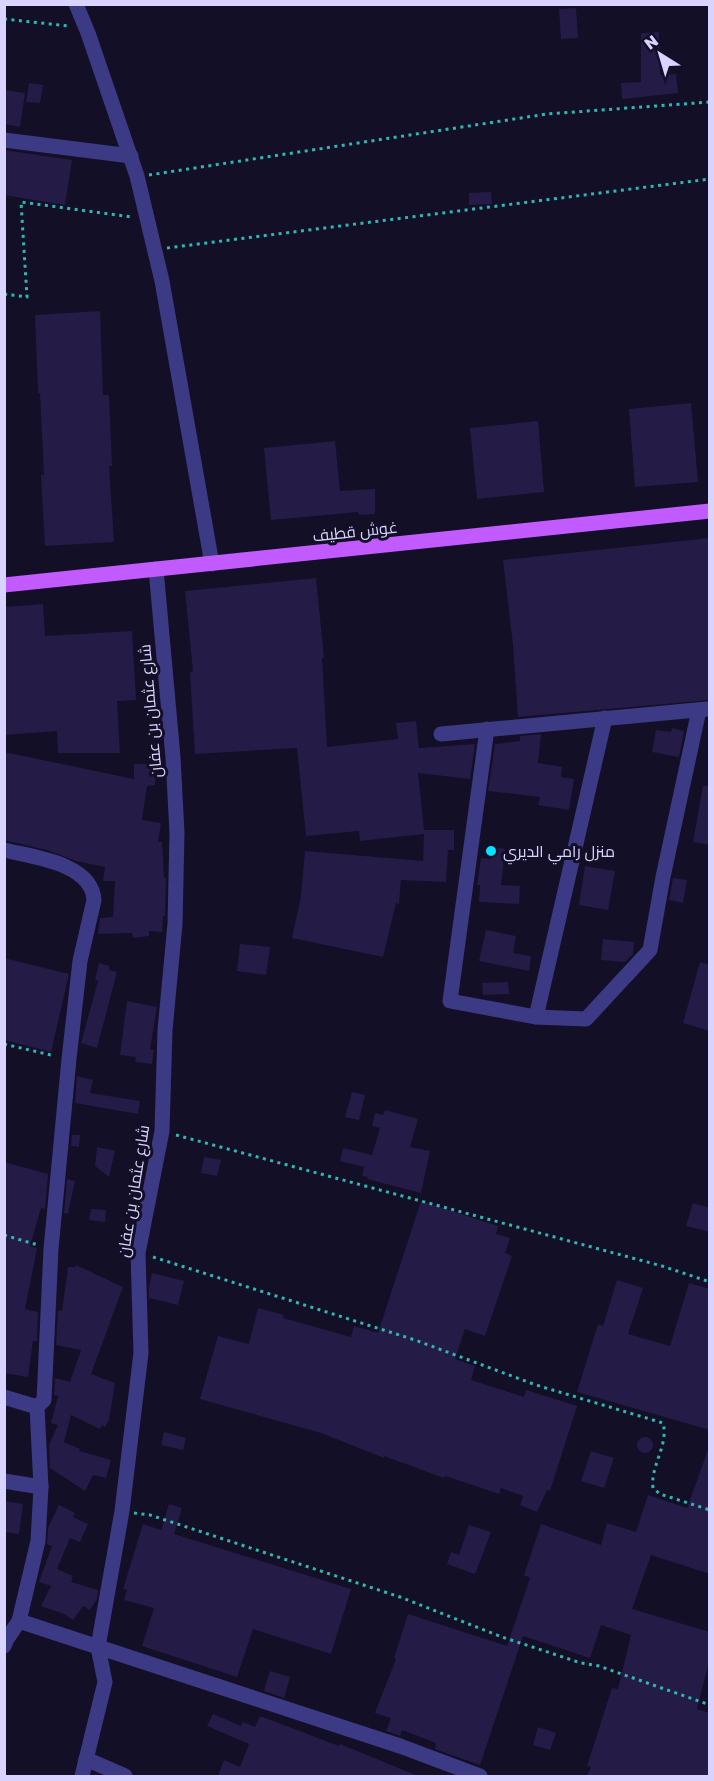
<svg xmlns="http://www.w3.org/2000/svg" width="714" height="1781" font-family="'Golos Text',Cairo,sans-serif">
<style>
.building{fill:#241b47}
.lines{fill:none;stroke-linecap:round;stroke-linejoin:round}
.path{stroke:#2fb8b0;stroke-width:3;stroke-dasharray:3 4.5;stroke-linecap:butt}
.minor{stroke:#3d3a85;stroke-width:15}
.major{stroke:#c25bff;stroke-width:15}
.poi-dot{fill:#00e5ff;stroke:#130f26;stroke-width:2}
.labels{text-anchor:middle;stroke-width:6;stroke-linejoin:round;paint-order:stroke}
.street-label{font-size:16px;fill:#d9d4ff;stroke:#130f26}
.poi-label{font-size:16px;fill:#d9d4ff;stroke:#130f26;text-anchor:start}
</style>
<rect width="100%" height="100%" fill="#130f26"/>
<!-- building -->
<g class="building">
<path d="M 576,8 L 578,38 L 561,39 L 559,9 Z"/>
<path d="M 659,32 L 660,75 L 676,74 L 678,93 L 622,99 L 621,83 L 641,82 L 641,33 Z"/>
<path d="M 29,83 L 43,85 L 40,103 L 26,102 Z"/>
<path d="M 4,90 L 25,93 L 20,127 L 4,124 Z"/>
<path d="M 4,150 L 72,160 L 65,205 L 4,195 Z"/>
<path d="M 491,192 L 492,204 L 469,205 L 469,193 Z"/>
<path d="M 100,311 L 103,395 L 109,395 L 112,466 L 109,466 L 114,542 L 45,546 L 41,475 L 44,475 L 40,393 L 38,393 L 35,315 Z"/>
<path d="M 691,403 L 698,482 L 635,487 L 629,409 Z"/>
<path d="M 538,421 L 544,492 L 477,499 L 470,428 Z"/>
<path d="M 335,441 L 340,491 L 375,489 L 375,514 L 359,515 L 358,512 L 271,520 L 264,448 Z"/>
<path d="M 710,538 L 710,700 L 518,717 L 513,645 L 503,560 Z"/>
<path d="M 316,578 L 324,658 L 322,658 L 327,747 L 398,739 L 396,723 L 416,721 L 419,748 L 475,744 L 470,779 L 418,773 L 424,830 L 454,830 L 454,850 L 448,850 L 446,882 L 401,880 L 399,904 L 396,903 L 383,957 L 292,938 L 301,896 L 305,851 L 423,861 L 424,834 L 360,841 L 359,831 L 306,836 L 297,748 L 195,754 L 190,673 L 193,671 L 185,591 Z"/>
<path d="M 43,604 L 45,636 L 132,631 L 136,700 L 117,701 L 120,753 L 58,753 L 57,731 L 4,735 L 4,607 Z"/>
<path d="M 672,728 L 684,731 L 679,757 L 652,752 L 656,730 L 671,732 Z"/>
<path d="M 541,734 L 538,763 L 562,767 L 561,777 L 574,779 L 569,810 L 538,805 L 540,797 L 488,791 L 495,744 L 520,741 L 520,736 Z"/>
<path d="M 4,752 L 134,779 L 134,764 L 155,764 L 155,785 L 147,786 L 142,820 L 161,823 L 158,842 L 162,842 L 164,878 L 166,878 L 165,916 L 163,916 L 162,932 L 149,931 L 149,936 L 133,938 L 132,933 L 98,934 L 100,918 L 113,917 L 115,881 L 103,881 L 105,867 L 76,861 L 47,850 L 4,840 Z"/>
<path d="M 703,786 L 710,786 L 710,845 L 693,842 Z"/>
<path d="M 493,847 L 505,849 L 501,885 L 520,886 L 519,904 L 479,902 L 480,885 L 477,885 L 481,858 L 491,859 Z"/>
<path d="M 585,866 L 615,871 L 608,910 L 579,905 Z"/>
<path d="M 673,878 L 687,880 L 683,903 L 669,900 Z"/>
<path d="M 486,930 L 516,936 L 513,953 L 531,956 L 529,971 L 479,961 Z"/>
<path d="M 603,939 L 634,942 L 633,954 L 625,962 L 601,960 Z"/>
<path d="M 240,944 L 270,947 L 266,975 L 237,971 Z"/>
<path d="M 4,958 L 69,974 L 51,1052 L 4,1040 Z"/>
<path d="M 700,962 L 710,965 L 710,1031 L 683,1023 Z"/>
<path d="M 99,963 L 109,966 L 109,970 L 117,972 L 97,1048 L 81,1043 L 98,981 L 95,980 Z"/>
<path d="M 508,982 L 509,994 L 483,995 L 482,983 Z"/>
<path d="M 127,1001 L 157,1007 L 150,1049 L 154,1050 L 152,1064 L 135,1062 L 136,1057 L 120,1055 Z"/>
<path d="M 77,1076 L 93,1080 L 90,1093 L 140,1101 L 138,1114 L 75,1103 Z"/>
<path d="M 352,1092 L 365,1095 L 359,1120 L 345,1117 Z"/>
<path d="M 385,1110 L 418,1119 L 410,1147 L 430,1151 L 421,1193 L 367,1179 L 368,1177 L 362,1176 L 364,1167 L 340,1161 L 343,1148 L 372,1155 L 380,1128 L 372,1126 L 375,1113 L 383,1115 Z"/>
<path d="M 72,1135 L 80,1135 L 79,1147 L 71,1146 Z"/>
<path d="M 97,1147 L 115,1151 L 109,1177 L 95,1166 Z"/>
<path d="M 204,1157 L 221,1160 L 217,1176 L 201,1173 Z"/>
<path d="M 4,1162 L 48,1174 L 45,1209 L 41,1208 L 30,1246 L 37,1248 L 25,1309 L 38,1312 L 37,1341 L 33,1341 L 28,1377 L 4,1373 Z"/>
<path d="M 67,1179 L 75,1181 L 68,1214 L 64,1213 Z"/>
<path d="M 421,1201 L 498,1226 L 496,1234 L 510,1238 L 505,1253 L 512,1256 L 485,1336 L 465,1329 L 455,1359 L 475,1366 L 471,1380 L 524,1397 L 526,1390 L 577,1406 L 550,1491 L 547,1490 L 537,1512 L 520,1505 L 523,1496 L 501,1488 L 499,1494 L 445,1476 L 444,1478 L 384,1456 L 384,1458 L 321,1433 L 200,1399 L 218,1336 L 249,1344 L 258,1308 L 284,1315 L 283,1318 L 351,1337 L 354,1326 L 378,1333 Z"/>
<path d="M 693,1203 L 710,1208 L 710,1232 L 686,1226 Z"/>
<path d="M 91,1209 L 106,1210 L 105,1222 L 89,1220 Z"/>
<path d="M 76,1265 L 123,1287 L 91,1374 L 115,1383 L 109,1420 L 105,1427 L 102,1425 L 100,1429 L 71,1415 L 64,1442 L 80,1449 L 79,1451 L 111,1460 L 106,1478 L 93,1475 L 85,1491 L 50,1468 L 49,1445 L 58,1425 L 51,1423 L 58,1396 L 54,1395 L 55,1378 L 70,1382 L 81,1350 L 56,1345 L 58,1310 L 62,1311 L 68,1267 L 75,1267 Z"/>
<path d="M 152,1273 L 184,1281 L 178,1305 L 149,1298 L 149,1287 Z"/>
<path d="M 617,1280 L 643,1288 L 628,1334 L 670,1346 L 689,1283 L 710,1289 L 710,1430 L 577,1392 L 598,1324 L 603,1326 Z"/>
<path d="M 164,1432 L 186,1438 L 183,1450 L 161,1445 Z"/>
<circle cx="645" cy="1445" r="8"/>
<path d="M 708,1450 L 710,1450 L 710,1574 L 651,1555 L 632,1609 L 710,1632 L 710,1658 L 697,1709 L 710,1713 L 708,1776 L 587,1776 L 591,1767 L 587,1766 L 612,1688 L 618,1689 L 631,1635 L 601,1625 L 590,1658 L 523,1636 L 480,1765 L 435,1749 L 436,1743 L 402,1730 L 400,1736 L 386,1731 L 391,1718 L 375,1713 L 396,1659 L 394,1658 L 408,1614 L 507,1646 L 530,1578 L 524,1575 L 541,1524 L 601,1545 L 607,1523 L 636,1532 L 648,1495 L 687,1508 Z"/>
<path d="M 591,1451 L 614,1458 L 604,1488 L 581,1481 Z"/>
<path d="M 4,1501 L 23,1504 L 19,1534 L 4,1532 Z"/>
<path d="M 169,1504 L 182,1508 L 174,1534 L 351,1589 L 331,1654 L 253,1629 L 237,1677 L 142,1646 L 154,1608 L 124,1600 L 127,1590 L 123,1589 L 143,1524 L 161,1530 Z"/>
<path d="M 59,1505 L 75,1513 L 73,1517 L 88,1524 L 80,1542 L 70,1538 L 57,1569 L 73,1576 L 71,1582 L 98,1590 L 97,1599 L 90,1610 L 83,1606 L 73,1620 L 64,1614 L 41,1606 L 51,1586 L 39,1582 L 52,1546 L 47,1544 L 48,1528 Z"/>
<path d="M 469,1525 L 491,1532 L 475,1574 L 447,1564 L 451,1552 L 459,1555 Z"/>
<path d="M 270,1671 L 290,1677 L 284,1698 L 264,1691 Z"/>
<path d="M 213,1714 L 241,1726 L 243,1722 L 255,1727 L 260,1716 L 339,1746 L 340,1744 L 418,1776 L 218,1776 L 224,1760 L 240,1767 L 249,1744 L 207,1726 Z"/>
<path d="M 538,1727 L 556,1733 L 550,1750 L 533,1745 Z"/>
</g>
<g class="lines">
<!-- path -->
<g class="path">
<path d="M 4,19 L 69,26"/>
<path d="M 149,175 L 547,114 L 710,102"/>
<path d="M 167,248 L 710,179"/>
<path d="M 4,294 L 27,297 L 21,202 L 132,217"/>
<path d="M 4,1044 L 55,1056"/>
<path d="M 176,1135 L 662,1266 L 710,1282"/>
<path d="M 4,1235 L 38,1245"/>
<path d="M 153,1257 L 415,1340 L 536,1385 L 663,1423 C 669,1445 650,1466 653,1488 L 660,1494 L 710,1510"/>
<path d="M 134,1513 L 150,1515 L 400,1597 L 502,1637 L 581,1663 L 599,1666 L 710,1705"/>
</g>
<!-- minor -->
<g class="minor">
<path d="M 76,4 L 88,33 L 137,176 L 162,281 L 212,564"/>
<path d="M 4,140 L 131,156"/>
<path d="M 487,729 L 450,1001 L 536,1017 L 586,1019 L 650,950 L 663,877 L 699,710"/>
<path d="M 441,734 L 707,709"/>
<path d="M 4,850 C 32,857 92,863 94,900 L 80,961 L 69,1059 L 51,1249 L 44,1400 L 37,1407 L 41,1487 L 38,1541 L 19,1621 L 7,1639 L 4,1646"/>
<path d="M 536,1017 L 605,718"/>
<path d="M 4,1397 L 37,1407"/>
<path d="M 4,1481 L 41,1487"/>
<path d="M 19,1621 L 400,1746 L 480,1776"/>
<path d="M 86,1759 L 125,1776"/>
<path d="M 82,1776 L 105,1682 L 98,1647 L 122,1511 L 141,1353 L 138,1253 L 162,1131 L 165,1030 L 175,924 L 177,833 L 173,757 L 156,569"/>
</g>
<!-- major -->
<path class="major" d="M 4,585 L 710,511"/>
</g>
<!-- markers -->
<circle class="poi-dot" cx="491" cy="851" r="6"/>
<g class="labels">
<!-- street labels -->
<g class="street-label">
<text transform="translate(355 531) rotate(-6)" y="6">غوش قطيف</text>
<text transform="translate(150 711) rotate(-95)" y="6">شارع عثمان بن عفان</text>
<text transform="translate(133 1191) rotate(-81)" y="6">شارع عثمان بن عفان</text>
</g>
<!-- poi labels -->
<g class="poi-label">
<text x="503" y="857">منزل رامي الديري</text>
</g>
</g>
<!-- border -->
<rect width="714" height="1781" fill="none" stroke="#d9d4ff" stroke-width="12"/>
<!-- north arrow -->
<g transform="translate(660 54) rotate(323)" stroke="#130f26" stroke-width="4.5" paint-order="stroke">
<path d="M0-4.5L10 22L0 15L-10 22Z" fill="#d9d4ff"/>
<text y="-9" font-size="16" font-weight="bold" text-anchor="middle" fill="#d9d4ff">N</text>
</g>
</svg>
